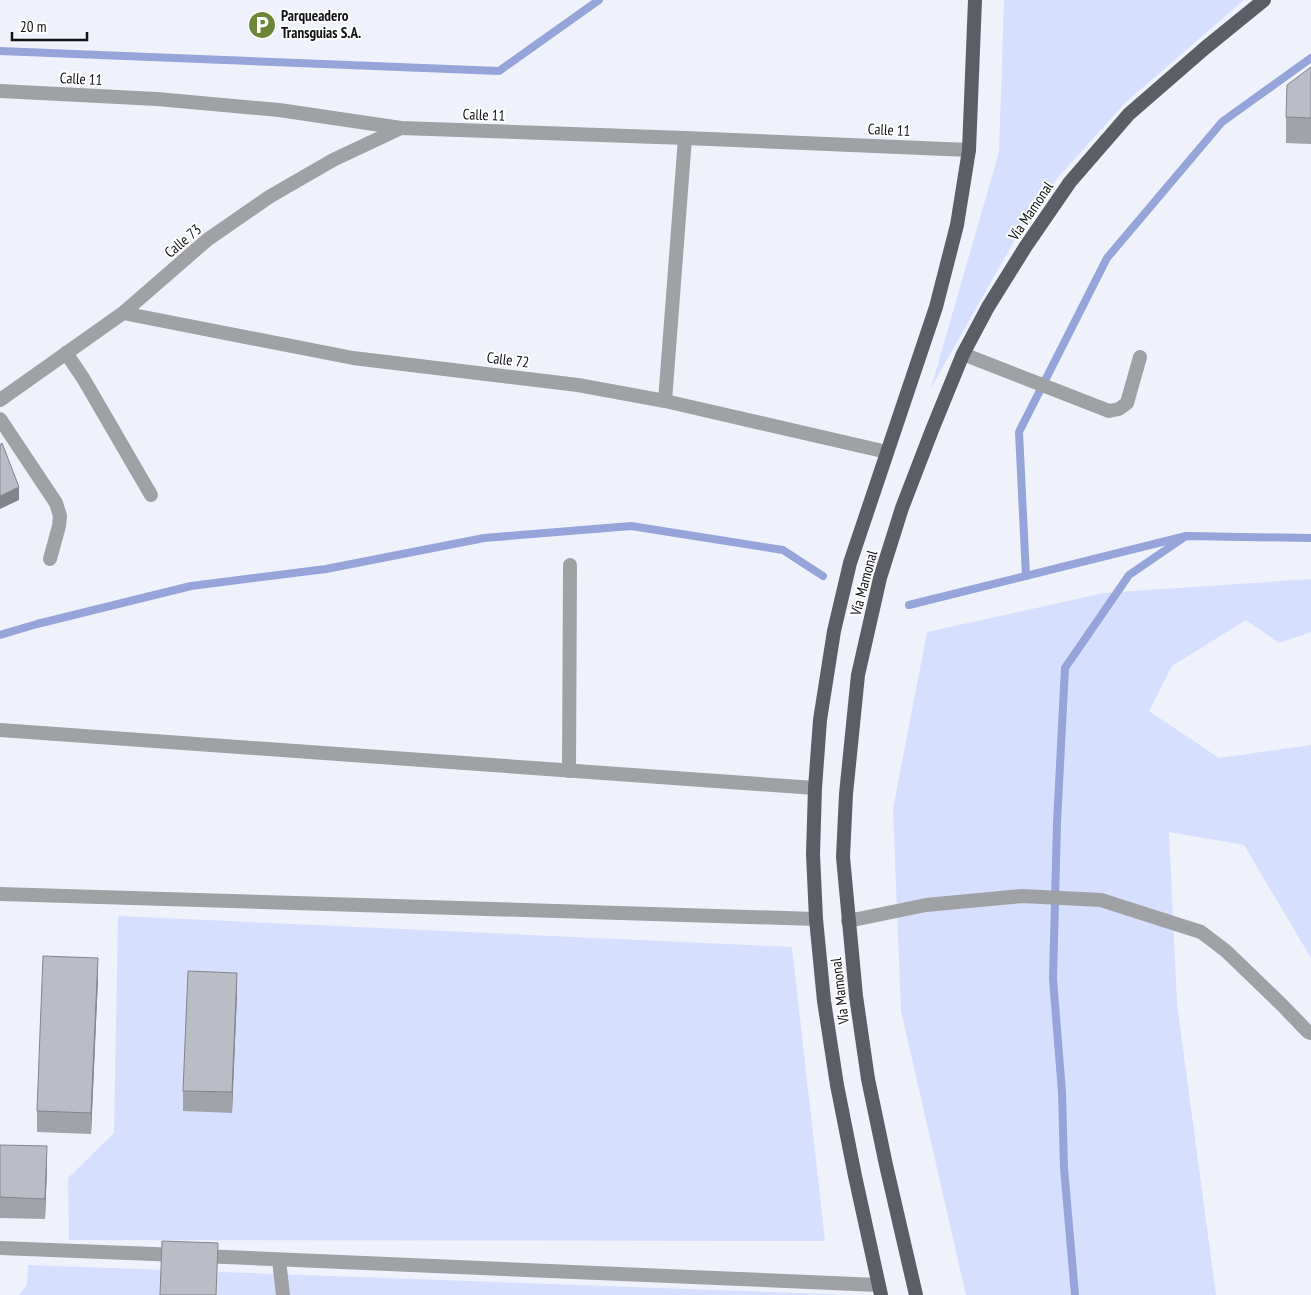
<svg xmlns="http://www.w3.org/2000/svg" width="1311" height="1295" font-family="'PT Sans Narrow',sans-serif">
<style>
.green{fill:#d6dffd}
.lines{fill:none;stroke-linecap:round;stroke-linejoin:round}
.stream{stroke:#96a4da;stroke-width:8}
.service{stroke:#a0a1a5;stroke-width:14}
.minor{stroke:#a0a1a5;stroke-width:14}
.primary{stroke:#5c5e65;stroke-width:14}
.wall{fill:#a1a3aa}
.shaded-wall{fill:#83848b}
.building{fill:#bbbdc6;stroke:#83848b}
.labels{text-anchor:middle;stroke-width:4;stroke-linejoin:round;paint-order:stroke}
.poi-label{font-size:15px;font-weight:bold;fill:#111215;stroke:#fff;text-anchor:start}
.street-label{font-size:15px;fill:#111215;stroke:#fff}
</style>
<rect width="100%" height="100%" fill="#eff2fb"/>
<!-- green -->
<g class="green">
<path d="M 1004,0 L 1244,0 L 1126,102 L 1060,175 L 1026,220 L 931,388 L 999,152 Z"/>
<path d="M 1311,579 L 1311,632 L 1279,643 L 1246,620 L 1172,666 L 1149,711 L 1219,758 L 1311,745 L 1311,958 L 1244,845 L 1169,832 L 1177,1004 L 1216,1295 L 966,1295 L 901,1011 L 893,809 L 927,632 L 1104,593 Z"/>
<path d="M 118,916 L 792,947 L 825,1241 L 69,1240 L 68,1178 L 114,1133 Z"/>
<path d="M 28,1265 L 852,1295 L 19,1295 L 27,1285 Z"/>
</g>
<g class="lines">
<!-- stream -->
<g class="stream">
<path d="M 0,51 L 499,71 L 599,0"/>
<path d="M 1026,576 L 1019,432 L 1107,258 L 1222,122 L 1311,58"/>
<path d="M 909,605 L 1186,536 L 1311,538"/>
<path d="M 0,635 L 37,624 L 191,586 L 326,569 L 484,538 L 631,526 L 783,550 L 823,576"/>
<path d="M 1075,1295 L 1064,1168 L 1062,1092 L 1053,979 L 1057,823 L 1065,668 L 1129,575 L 1186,536"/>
</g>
<!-- service -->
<g class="service">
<path d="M 963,354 L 1109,411 L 1119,409 L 1127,403 L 1140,357"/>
<path d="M 848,921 L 926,905 L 1022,896 L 1101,900 L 1201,932 L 1226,951 L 1282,1005 L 1308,1032 L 1311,1033"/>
<path d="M 0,1248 L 179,1255"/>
<path d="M 201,1256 L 878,1285"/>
<path d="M 279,1260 L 283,1295"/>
</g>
<!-- minor -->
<g class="minor">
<path d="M 0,91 L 157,99 L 279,110 L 401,128 L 685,138 L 969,150"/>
<path d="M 123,313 L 353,358 L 578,385 L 665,401 L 887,452"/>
<path d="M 66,353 L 83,378 L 151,495"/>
<path d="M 0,400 L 123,313 L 207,240 L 269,197 L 333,160 L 401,128"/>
<path d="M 665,401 L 685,138"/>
<path d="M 0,419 L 56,503 L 60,516 L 59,526 L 50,559"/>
<path d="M 0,730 L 815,788"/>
<path d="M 569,771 L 570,565"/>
<path d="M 0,894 L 816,919"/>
</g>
<!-- primary -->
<g class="primary">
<path d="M 881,1295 L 855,1176 L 837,1085 L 824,1001 L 816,919 L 813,854 L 815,788 L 820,720 L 834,631 L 850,563 L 936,307 L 957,225 L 969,150 L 975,0"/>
<path d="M 916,1295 L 886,1165 L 868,1079 L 856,996 L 843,857 L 846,794 L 858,675 L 880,578 L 902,508 L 932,430 L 963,354 L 988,307 L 1026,246 L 1070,182 L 1129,114 L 1205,48 L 1264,0"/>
</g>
</g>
<!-- wall -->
<g class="wall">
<path d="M 1311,67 L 1311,144 L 1286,143 L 1286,117 Z"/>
<path d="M 98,978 L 91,1134 L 37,1132 L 37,1111 Z"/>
<path d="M 237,993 L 232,1113 L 183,1111 L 183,1091 Z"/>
<path d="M 0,1145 L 47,1167 L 45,1219 L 0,1218 Z"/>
</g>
<!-- shaded-wall -->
<g class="shaded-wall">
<path d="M 19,487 L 19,500 L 0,509 L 0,496 Z"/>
<path d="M 98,958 L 98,978 L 91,1134 L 91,1113 Z"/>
<path d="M 237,973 L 237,993 L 232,1113 L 232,1092 Z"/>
<path d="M 47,1146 L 47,1167 L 45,1219 L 45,1199 Z"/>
</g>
<!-- building -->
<g class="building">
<path d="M 1311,67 L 1311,118 L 1286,117 L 1287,85 Z"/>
<path d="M 2,443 L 19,487 L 0,496 L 0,445 Z"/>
<path d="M 43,956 L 98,958 L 91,1113 L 37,1111 Z"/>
<path d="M 188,971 L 237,973 L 232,1092 L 183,1091 Z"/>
<path d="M 0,1145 L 47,1146 L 45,1199 L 0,1197 Z"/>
<path d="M 162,1241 L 218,1243 L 216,1295 L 160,1295 Z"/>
</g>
<!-- icons -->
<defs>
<g id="parking-disc" transform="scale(1.4375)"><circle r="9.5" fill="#6e8436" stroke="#fff"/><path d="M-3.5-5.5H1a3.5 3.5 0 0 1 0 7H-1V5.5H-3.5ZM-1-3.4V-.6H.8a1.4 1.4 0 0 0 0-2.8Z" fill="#fff"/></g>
</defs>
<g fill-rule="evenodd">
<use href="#parking-disc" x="262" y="25"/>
</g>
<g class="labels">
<!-- poi labels -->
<g class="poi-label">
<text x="281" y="21">Parqueadero<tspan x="281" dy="17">Transguias S.A.</tspan></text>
</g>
<!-- street labels -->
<g class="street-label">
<text transform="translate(81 79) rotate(3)" y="5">Calle 11</text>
<text transform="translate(484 115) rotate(2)" y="5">Calle 11</text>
<text transform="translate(889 130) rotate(3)" y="5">Calle 11</text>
<text transform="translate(1031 211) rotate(-56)" y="5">Vía Mamonal</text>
<text transform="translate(183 241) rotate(-40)" y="5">Calle 73</text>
<text transform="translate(508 360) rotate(7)" y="5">Calle 72</text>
<text transform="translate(864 583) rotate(-75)" y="5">Vía Mamonal</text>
<text transform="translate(840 991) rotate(-97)" y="5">Vía Mamonal</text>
</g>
</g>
<!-- scale -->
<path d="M12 32v8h75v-8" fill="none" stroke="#111215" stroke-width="2.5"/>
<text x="20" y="32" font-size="15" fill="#111215" stroke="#ffffff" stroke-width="4" paint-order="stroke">20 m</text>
</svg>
